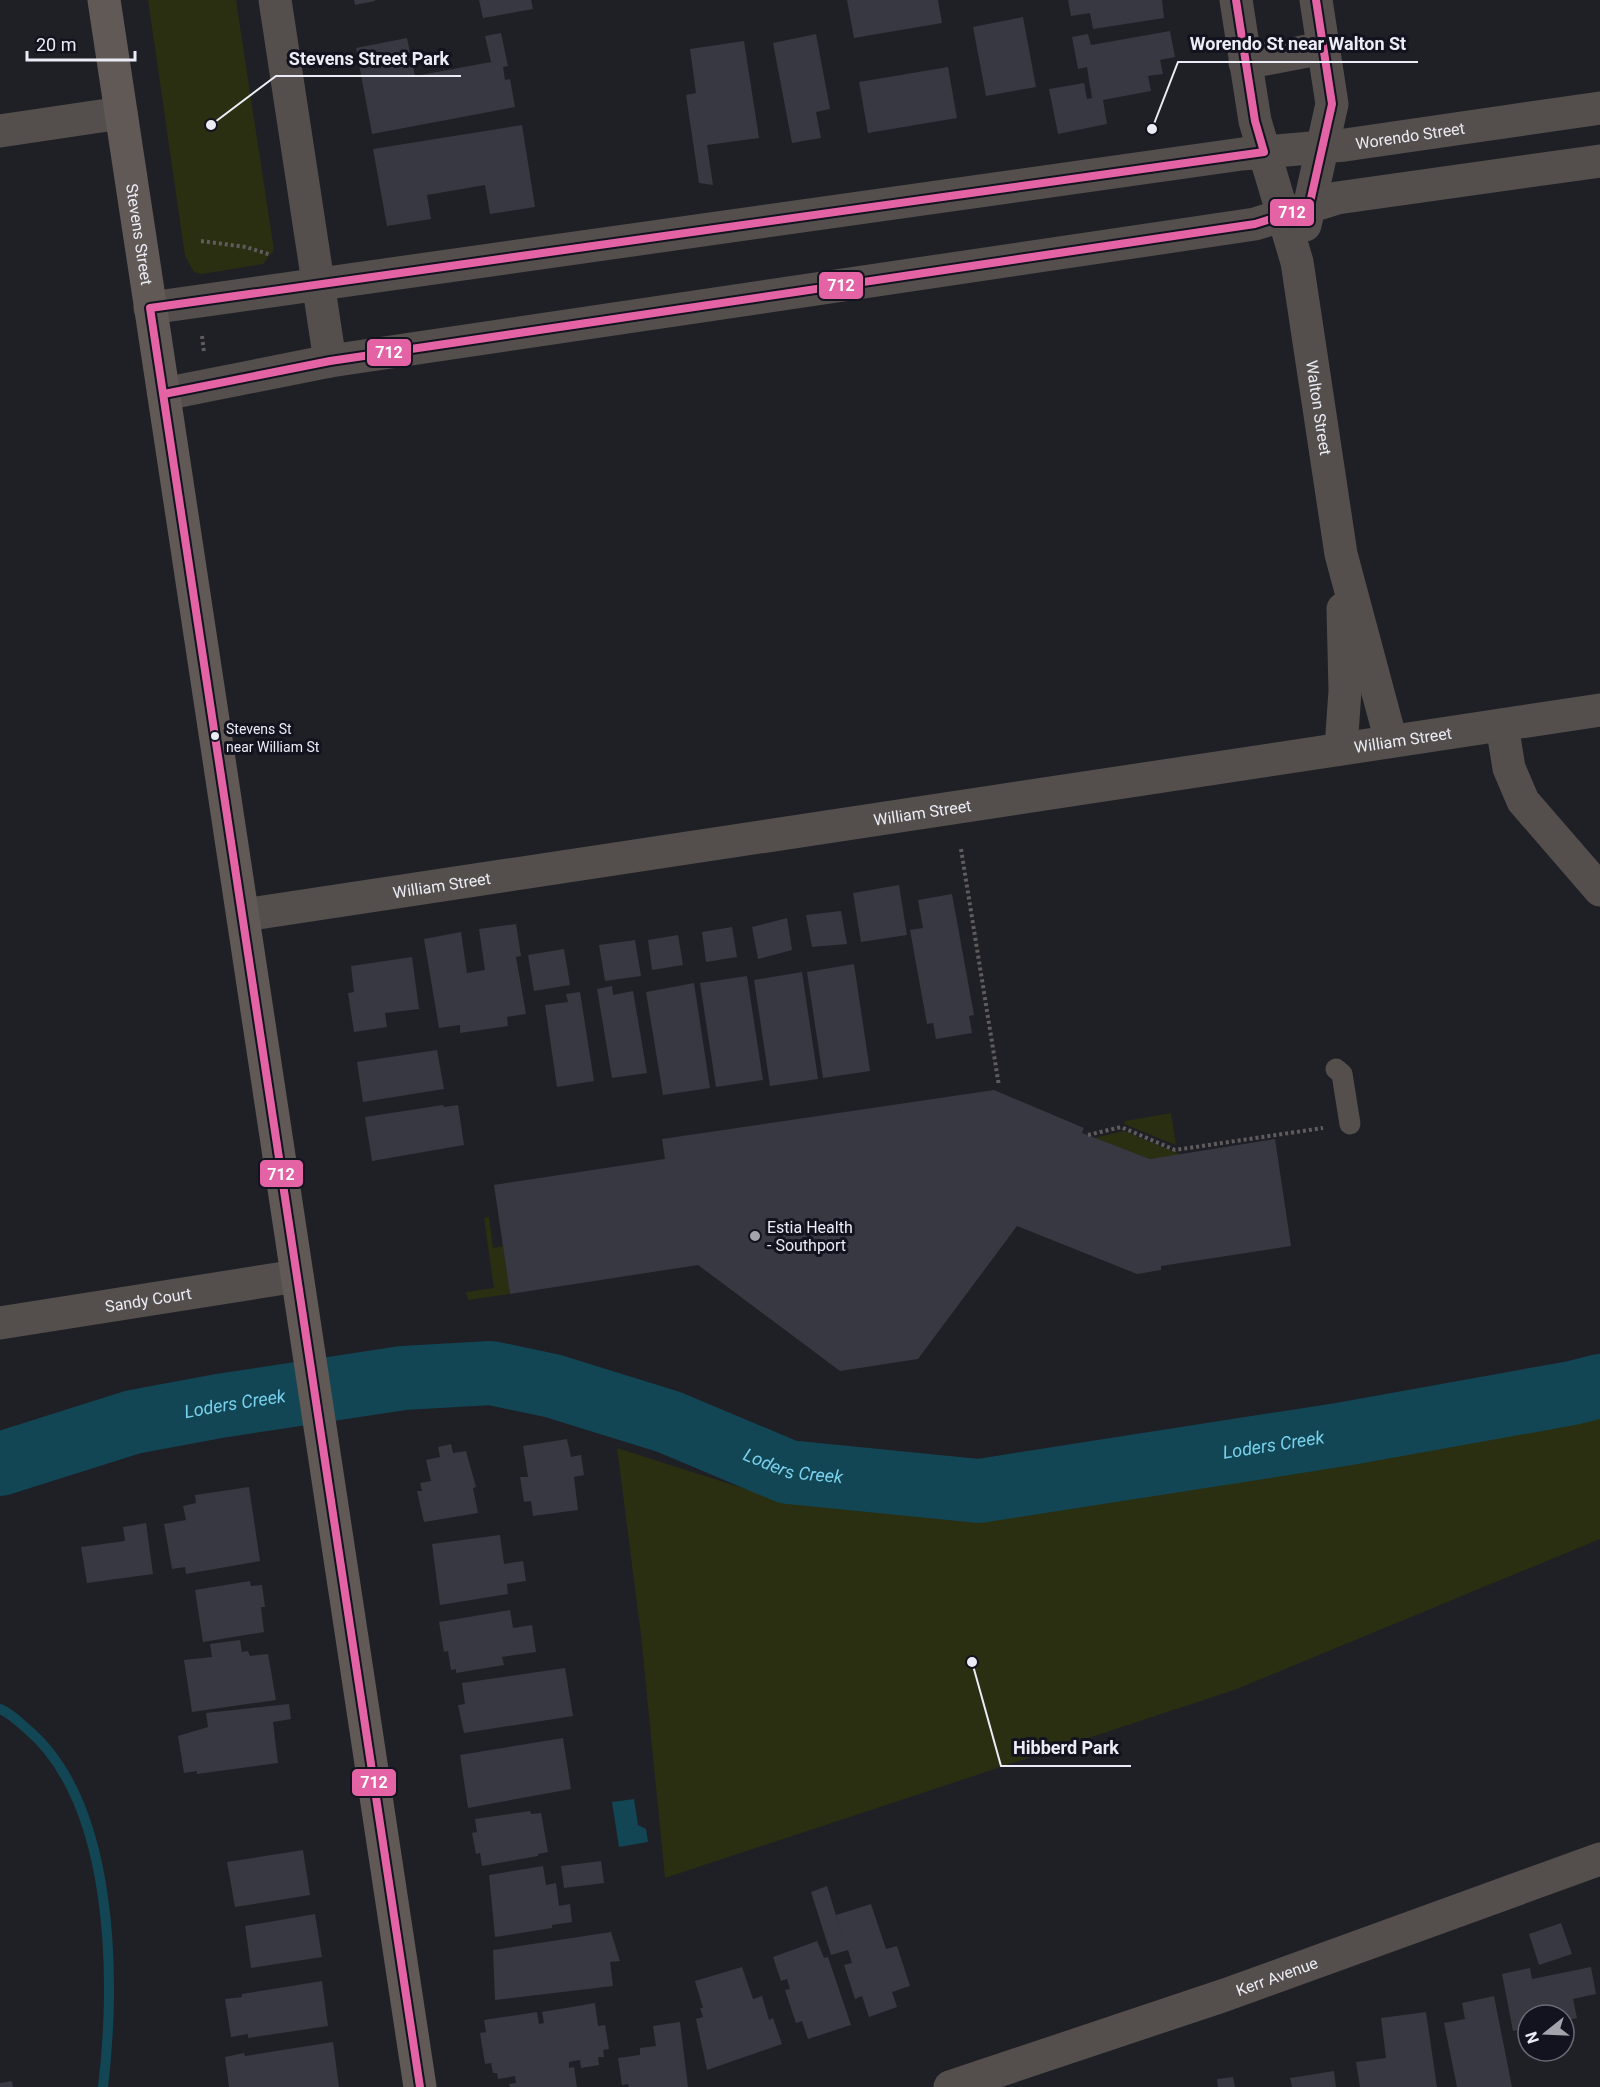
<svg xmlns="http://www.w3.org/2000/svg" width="1600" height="2087" font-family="Roboto,sans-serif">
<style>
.green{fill:#2a2f11}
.water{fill:#124655}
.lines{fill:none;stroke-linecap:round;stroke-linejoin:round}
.stream{stroke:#124655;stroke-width:10}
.river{stroke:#124655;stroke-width:64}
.building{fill:#383842}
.path{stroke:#605c5d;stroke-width:4;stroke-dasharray:3 3;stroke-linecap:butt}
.service{stroke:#544f4c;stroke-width:21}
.minor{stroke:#544f4c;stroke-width:33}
.secondary{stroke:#605956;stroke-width:33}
.bus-1-casing{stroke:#13121f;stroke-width:12}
.bus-1{stroke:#e463a4;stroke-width:8}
.bus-dot{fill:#ececf6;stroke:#13121f;stroke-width:2}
.poi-dot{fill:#a4a4ad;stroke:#13121f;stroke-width:2}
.labels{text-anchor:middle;stroke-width:6;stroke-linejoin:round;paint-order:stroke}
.bus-label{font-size:14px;fill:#ececf6;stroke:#13121f;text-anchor:start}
.street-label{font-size:16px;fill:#ececf6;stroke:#13121f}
.poi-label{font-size:16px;fill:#ececf6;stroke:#13121f;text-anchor:start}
.water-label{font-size:18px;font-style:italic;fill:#79d0ec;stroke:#13121f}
.leader{fill:none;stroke:#ececf6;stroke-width:2}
.callout-dot{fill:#ececf6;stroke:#13121f;stroke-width:2}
.callout-label{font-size:18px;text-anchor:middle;font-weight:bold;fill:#ececf6;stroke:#13121f;stroke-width:6;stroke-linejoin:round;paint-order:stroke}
.line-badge{stroke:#13121f;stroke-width:2}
.badge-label{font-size:16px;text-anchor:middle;font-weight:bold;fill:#fff}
</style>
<rect width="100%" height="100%" fill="#1f1f26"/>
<!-- green -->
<g class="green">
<path d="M 148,0 L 236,0 L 274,250 L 263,264 L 202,274 L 194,272 L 185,256 Z"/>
<path d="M 1171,1113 L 1176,1145 L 1124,1124 L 1125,1121 Z"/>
<path d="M 1124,1131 L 1182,1155 L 1150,1159 L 1094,1138 Z"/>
<path d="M 489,1217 L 493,1248 L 503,1246 L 510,1294 L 468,1300 L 466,1292 L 494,1288 L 484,1218 Z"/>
<path d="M 1600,1405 L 1600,1539 L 1237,1689 L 665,1878 L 641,1635 L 617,1448 L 777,1499 L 963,1511 L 1570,1414 Z"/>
</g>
<!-- water -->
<path class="water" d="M 634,1799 L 638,1825 L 646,1829 L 648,1842 L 619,1847 L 612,1802 Z"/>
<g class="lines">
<!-- stream -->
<path class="stream" d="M 0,1709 C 10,1713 18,1721 26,1728 C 115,1802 116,1981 103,2087"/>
<!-- river -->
<path class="river" id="s1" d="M 0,1464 L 133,1422 L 219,1406 L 403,1378 L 491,1373 L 553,1386 L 669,1422 L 788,1472 L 979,1491 L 1344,1434 L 1572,1393 L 1600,1386"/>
</g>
<!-- building -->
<g class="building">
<path d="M 354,0 L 375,0 L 375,1 L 355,5 Z"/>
<path d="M 479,0 L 531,0 L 533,9 L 483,18 Z"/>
<path d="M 847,0 L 938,0 L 942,23 L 854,38 Z"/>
<path d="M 1068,0 L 1162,0 L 1164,18 L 1093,29 L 1090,13 L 1071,16 Z"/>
<path d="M 1023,17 L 1036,87 L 986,96 L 973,27 Z"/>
<path d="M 1170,31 L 1175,57 L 1160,60 L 1163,74 L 1148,76 L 1151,91 L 1103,100 L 1107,124 L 1058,134 L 1049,89 L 1084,83 L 1087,99 L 1092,98 L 1087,67 L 1078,69 L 1072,37 L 1088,34 L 1091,45 Z"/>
<path d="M 501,33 L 508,66 L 503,67 L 505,80 L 510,79 L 515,107 L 372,134 L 356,48 L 407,38 L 415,76 L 491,62 L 485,36 Z"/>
<path d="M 816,34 L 830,109 L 816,112 L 821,138 L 792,143 L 773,43 Z"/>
<path d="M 744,41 L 759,138 L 707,145 L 713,185 L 699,183 L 686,95 L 696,93 L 690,49 Z"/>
<path d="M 948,67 L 957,118 L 868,133 L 859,82 Z"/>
<path d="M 522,125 L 535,207 L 490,214 L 485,185 L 427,195 L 431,219 L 387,226 L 373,149 Z"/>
<path d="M 899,885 L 907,935 L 861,942 L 853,893 Z"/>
<path d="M 952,894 L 974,1015 L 969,1016 L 972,1033 L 936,1039 L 933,1023 L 927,1024 L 910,930 L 923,928 L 918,900 Z"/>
<path d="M 841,911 L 847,944 L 812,947 L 806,915 Z"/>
<path d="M 787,918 L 792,950 L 758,959 L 752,927 Z"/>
<path d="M 516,924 L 521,956 L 516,957 L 526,1014 L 507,1017 L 508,1026 L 460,1033 L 460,1025 L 439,1028 L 424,939 L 461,932 L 467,973 L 485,970 L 479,929 Z"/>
<path d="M 732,927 L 737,957 L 706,962 L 702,932 Z"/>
<path d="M 678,935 L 683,965 L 652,970 L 648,940 Z"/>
<path d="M 635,940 L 641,976 L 605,981 L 599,945 Z"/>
<path d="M 564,949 L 570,985 L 534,991 L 528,955 Z"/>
<path d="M 412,957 L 419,1009 L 385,1013 L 387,1027 L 354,1032 L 348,993 L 354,992 L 351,966 Z"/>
<path d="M 854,964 L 870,1071 L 823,1078 L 807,972 Z"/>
<path d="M 802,972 L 818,1079 L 770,1086 L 754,980 Z"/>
<path d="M 747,976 L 763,1080 L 716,1087 L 700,983 Z"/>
<path d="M 694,983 L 710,1088 L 663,1095 L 646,992 Z"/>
<path d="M 612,986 L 613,995 L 633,991 L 647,1073 L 612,1078 L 597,989 Z"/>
<path d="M 580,992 L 594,1081 L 557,1087 L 545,1005 L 568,1002 L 566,994 Z"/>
<path d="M 437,1050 L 444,1089 L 363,1102 L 357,1062 Z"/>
<path d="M 994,1090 L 1084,1128 L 1082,1133 L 1150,1159 L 1275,1139 L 1291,1246 L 1161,1266 L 1161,1270 L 1137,1274 L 1017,1226 L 918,1359 L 840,1371 L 698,1265 L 510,1294 L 494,1185 L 665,1159 L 662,1139 Z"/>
<path d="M 443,1105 L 444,1107 L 458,1105 L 464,1145 L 372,1161 L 365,1117 Z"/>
<path d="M 567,1439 L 571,1457 L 581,1455 L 584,1475 L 574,1477 L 578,1510 L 533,1516 L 531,1501 L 524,1502 L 520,1477 L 528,1477 L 523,1446 Z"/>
<path d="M 451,1444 L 453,1453 L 466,1451 L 476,1487 L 473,1488 L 478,1513 L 424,1522 L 417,1491 L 422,1491 L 420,1483 L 431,1481 L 426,1460 L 440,1457 L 438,1447 Z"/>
<path d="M 249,1487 L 260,1561 L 186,1574 L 185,1567 L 172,1569 L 164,1524 L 186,1520 L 183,1506 L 196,1503 L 195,1495 Z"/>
<path d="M 146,1523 L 153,1574 L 87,1583 L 81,1547 L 125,1541 L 123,1527 Z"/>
<path d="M 500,1535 L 504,1564 L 523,1561 L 526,1581 L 507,1584 L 508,1594 L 440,1605 L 432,1544 Z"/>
<path d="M 250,1581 L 251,1586 L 262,1585 L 265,1607 L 261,1607 L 264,1632 L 203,1642 L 195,1590 Z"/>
<path d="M 510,1610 L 513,1628 L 532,1625 L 536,1652 L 502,1657 L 504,1665 L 456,1673 L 456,1669 L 451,1670 L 448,1651 L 444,1652 L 439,1622 Z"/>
<path d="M 240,1640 L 242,1652 L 248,1651 L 250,1656 L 268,1654 L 276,1700 L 192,1712 L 184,1660 L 212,1657 L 210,1644 Z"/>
<path d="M 565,1668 L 573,1716 L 464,1733 L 458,1705 L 465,1704 L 462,1683 Z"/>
<path d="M 289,1704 L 291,1719 L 273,1722 L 278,1763 L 197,1774 L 197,1771 L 184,1773 L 178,1736 L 208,1727 L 206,1713 Z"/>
<path d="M 563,1738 L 571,1789 L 468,1808 L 460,1755 Z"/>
<path d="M 530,1811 L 531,1814 L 541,1813 L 548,1852 L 538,1854 L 538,1856 L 482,1866 L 480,1853 L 476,1854 L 472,1833 L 477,1832 L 475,1819 Z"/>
<path d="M 303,1850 L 310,1895 L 235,1907 L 227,1862 Z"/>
<path d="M 601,1861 L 604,1883 L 564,1888 L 561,1866 Z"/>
<path d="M 543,1866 L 546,1885 L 556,1883 L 559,1906 L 570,1904 L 572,1922 L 552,1925 L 552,1928 L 495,1937 L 489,1875 Z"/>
<path d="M 827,1886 L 846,1948 L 836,1915 L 871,1904 L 886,1949 L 897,1946 L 910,1986 L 892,1992 L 897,2007 L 869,2017 L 862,1996 L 855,1999 L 844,1965 L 852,1963 L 848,1950 L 831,1955 L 811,1892 Z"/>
<path d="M 315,1914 L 322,1957 L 251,1968 L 245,1926 Z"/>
<path d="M 1561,1923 L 1572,1954 L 1539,1965 L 1529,1934 Z"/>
<path d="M 611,1932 L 620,1961 L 610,1962 L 613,1986 L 495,2000 L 493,1950 Z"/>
<path d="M 817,1941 L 824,1958 L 828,1957 L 851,2025 L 808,2039 L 802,2021 L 796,2023 L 785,1990 L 790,1989 L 787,1979 L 781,1981 L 773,1957 Z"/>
<path d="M 742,1967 L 753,1999 L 762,1996 L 769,2020 L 773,2018 L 782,2044 L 707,2070 L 696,2019 L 703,2017 L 700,2008 L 703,2008 L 695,1981 Z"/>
<path d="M 1591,1967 L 1596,1994 L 1573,1999 L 1577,2018 L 1564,2021 L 1564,2015 L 1528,2015 L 1528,2028 L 1513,2031 L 1502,1974 L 1530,1968 L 1532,1979 Z"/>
<path d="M 322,1981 L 328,2026 L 248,2038 L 248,2034 L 231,2037 L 225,1999 L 242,1997 L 242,1994 Z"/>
<path d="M 1494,1996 L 1512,2087 L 1457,2087 L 1444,2023 L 1465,2019 L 1462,2003 Z"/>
<path d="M 595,2003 L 598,2026 L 605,2025 L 609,2049 L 603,2050 L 604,2057 L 598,2057 L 599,2065 L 581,2068 L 580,2060 L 569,2062 L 569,2068 L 574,2067 L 577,2087 L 510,2087 L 509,2084 L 516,2083 L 515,2076 L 498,2079 L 497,2073 L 493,2073 L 491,2063 L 485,2064 L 480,2033 L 486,2032 L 484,2020 L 537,2012 L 539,2024 L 544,2023 L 542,2012 Z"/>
<path d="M 1426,2012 L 1437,2087 L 1360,2087 L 1356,2062 L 1386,2058 L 1381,2018 Z"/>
<path d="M 680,2022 L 688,2087 L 629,2087 L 628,2084 L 622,2085 L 618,2058 L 640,2055 L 640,2048 L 656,2046 L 653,2026 Z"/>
<path d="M 333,2042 L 339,2087 L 229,2087 L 225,2057 L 244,2053 L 245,2056 Z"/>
<path d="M 1334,2071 L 1336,2087 L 1292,2087 L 1290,2078 Z"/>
<path d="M 1233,2077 L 1235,2087 L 1218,2087 L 1217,2079 Z"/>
<path d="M 12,2081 L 13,2087 L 0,2087 L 0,2083 Z"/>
</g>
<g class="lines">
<!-- path -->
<g class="path">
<path d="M 201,241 L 246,247 L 271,255"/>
<path d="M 202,336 L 204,352"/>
<path d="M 961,849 L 999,1086"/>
<path d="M 1088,1135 L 1121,1127 L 1175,1150 L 1323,1128"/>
</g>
<!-- service -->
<path class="service" d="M 1336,1069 L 1342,1074 L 1350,1124"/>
<!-- minor -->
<g class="minor">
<path d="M 275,0 L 330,361"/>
<path id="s2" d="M 1236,0 L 1255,121 L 1297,262 L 1341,554 L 1391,741"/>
<path d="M 1245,63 L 1323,48"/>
<path d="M 0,131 L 121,113"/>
<path d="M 1305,225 L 1332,104 L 1316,0"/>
<path id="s3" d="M 150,308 L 1242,154 L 1345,145 L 1600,108"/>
<path d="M 164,394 L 330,361 L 1255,224 L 1337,198 L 1600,161"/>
<path d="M 1502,725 L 1509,768 L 1523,801 L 1600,890"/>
<path d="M 1341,748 L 1345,691 L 1343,609"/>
<path id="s4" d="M 244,915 L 1600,710"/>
<path id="s5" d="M 0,1323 L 297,1276"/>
<path id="s6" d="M 950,2087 L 1225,1995 L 1600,1859"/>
</g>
<!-- secondary -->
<path class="secondary" id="s7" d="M 104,0 L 420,2087"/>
<!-- bus-1 casing -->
<g class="bus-1-casing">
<g id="bus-1">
<path d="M 164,394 L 330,361 L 1255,224 L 1309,207 L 1332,104 L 1316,0"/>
<path d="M 420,2087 L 150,308 L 1264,152 L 1255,121 L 1236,0"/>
</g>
</g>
<!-- bus-1 -->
<use href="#bus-1" class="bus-1"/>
</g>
<!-- markers -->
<circle class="bus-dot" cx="215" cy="736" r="5"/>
<circle class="poi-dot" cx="755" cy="1236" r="6"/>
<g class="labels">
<!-- bus labels -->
<g class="bus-label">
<text x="226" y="734">Stevens St<tspan x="226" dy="18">near William St</tspan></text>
</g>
<!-- street labels -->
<g class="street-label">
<text dy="6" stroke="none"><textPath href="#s3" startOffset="1272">Worendo Street</textPath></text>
<text dy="6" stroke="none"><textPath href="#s7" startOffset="237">Stevens Street</textPath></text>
<text dy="6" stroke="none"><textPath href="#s2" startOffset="417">Walton Street</textPath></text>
<text dy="6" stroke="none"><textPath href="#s4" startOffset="1172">William Street</textPath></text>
<text dy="6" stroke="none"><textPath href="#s4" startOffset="686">William Street</textPath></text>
<text dy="6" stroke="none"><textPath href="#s4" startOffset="200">William Street</textPath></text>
<text dy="6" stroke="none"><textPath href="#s5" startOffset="150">Sandy Court</textPath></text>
<text dy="6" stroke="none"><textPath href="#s6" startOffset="345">Kerr Avenue</textPath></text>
</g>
<!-- poi labels -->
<g class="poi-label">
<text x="767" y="1233">Estia Health<tspan x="767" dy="18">- Southport</tspan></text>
</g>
<!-- water labels -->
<g class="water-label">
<text dy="6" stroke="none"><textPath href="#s1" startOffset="243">Loders Creek</textPath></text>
<text dy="6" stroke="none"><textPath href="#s1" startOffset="1305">Loders Creek</textPath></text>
<text dy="6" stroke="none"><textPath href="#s1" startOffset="819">Loders Creek</textPath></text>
</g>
</g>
<!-- callouts -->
<path class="leader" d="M1152 129L1178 62H1418M211 125L276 76H461M972 1662L1001 1766H1131"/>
<g class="callout-dot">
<circle cx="1152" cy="129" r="6"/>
<circle cx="211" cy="125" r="6"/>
<circle cx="972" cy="1662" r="6"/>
</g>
<g class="callout-label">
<text x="1298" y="50">Worendo St near Walton St</text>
<text x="369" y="65">Stevens Street Park</text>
<text x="1066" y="1754">Hibberd Park</text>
</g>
<g class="line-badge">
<rect x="1269" y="198" width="46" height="29" rx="6" fill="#e463a4"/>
<rect x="818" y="271" width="46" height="29" rx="6" fill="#e463a4"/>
<rect x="366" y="338" width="46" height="29" rx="6" fill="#e463a4"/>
<rect x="259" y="1159" width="45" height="29" rx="6" fill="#e463a4"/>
<rect x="351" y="1768" width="46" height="29" rx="6" fill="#e463a4"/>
</g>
<g class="badge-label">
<text x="1292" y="218">712</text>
<text x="841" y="291">712</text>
<text x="389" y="358">712</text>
<text x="281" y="1180">712</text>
<text x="374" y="1788">712</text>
</g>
<!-- north arrow -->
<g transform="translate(1546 2033) rotate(252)"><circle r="28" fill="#13121f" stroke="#6a6975" stroke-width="1.5"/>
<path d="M0-4.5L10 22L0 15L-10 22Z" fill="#a4a4ad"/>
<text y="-9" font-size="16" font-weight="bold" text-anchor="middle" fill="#ececf6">N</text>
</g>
<!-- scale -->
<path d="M27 51v9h108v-9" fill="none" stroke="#ececf6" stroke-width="3"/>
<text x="36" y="51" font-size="18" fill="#ececf6" stroke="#13121f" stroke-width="4.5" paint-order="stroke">20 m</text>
</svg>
